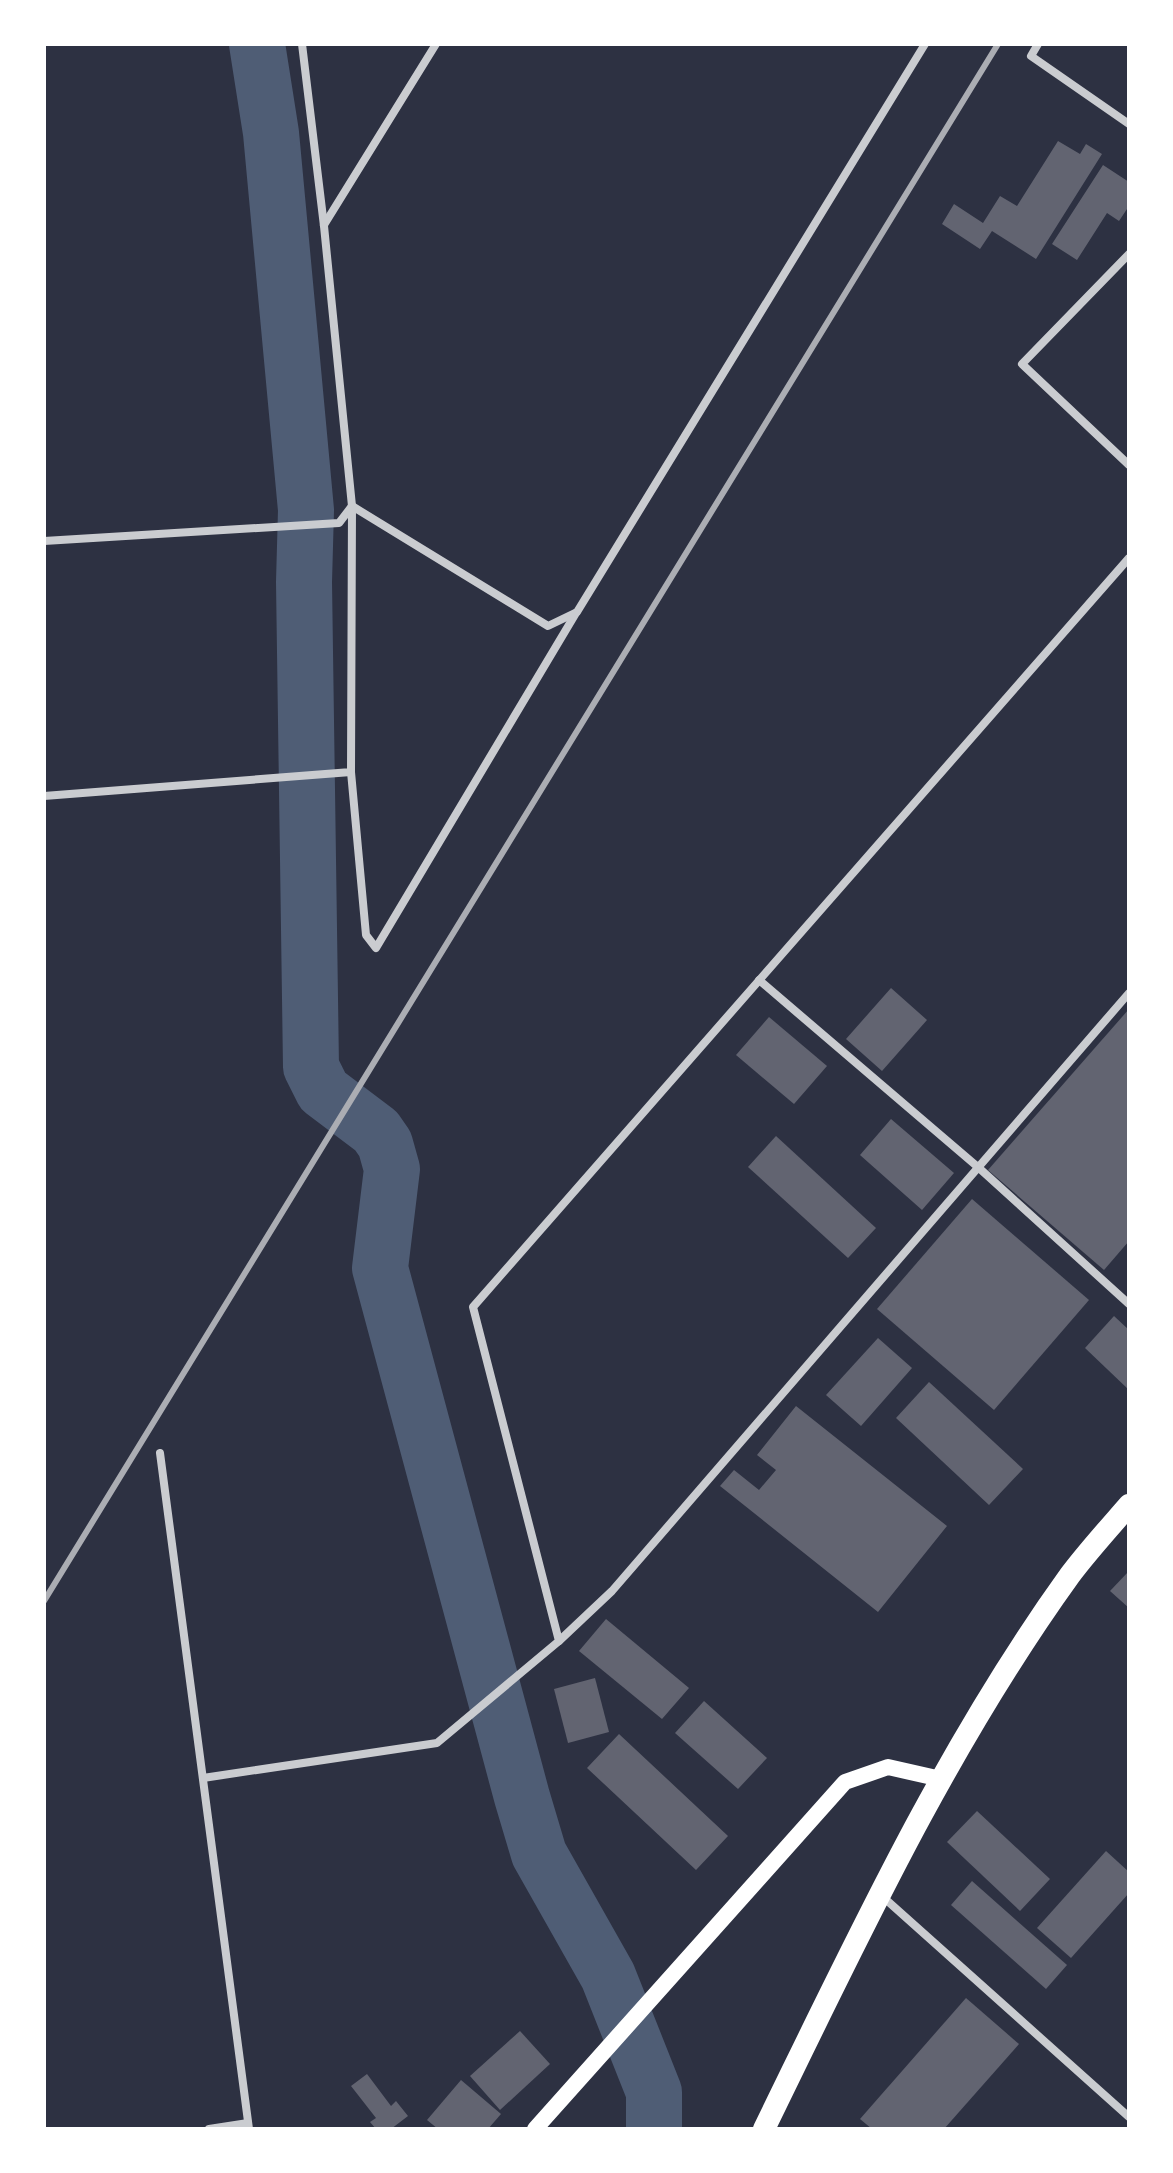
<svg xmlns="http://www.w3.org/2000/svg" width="1173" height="2173" font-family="Signika,sans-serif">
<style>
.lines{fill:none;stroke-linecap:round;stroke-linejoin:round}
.river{stroke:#4f5d75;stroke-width:56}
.building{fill:#626471}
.minor{stroke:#caccd0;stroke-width:8}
.secondary{stroke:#fff;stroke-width:16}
.trunk{stroke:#fff;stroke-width:22}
.rail{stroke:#abadb3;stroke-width:6}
</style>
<rect width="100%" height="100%" fill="#2d3142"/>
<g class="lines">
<!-- river -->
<path class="river" d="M 257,44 L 271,133 L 306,510 L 304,582 L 311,1067 L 323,1091 L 376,1131 L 385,1144 L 392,1169 L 380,1268 L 522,1797 L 539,1854 L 608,1976 L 654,2092 L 654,2129"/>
</g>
<!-- building -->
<g class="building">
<path d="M 1058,141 L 1080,154 L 1086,144 L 1102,154 L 1036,259 L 992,231 L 980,249 L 942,224 L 954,204 L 983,223 L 1000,196 L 1017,206 Z"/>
<path d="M 1103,165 L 1129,182 L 1129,206 L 1119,221 L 1107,213 L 1077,260 L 1052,244 Z"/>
<path d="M 891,988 L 927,1020 L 882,1071 L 846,1039 Z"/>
<path d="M 1129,1009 L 1129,1241 L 1104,1270 L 988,1170 Z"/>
<path d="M 769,1017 L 827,1066 L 794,1104 L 736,1055 Z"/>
<path d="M 891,1119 L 954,1173 L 922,1210 L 860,1155 Z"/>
<path d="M 776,1136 L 876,1228 L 848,1258 L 748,1167 Z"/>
<path d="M 972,1199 L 1089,1300 L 994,1410 L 877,1309 Z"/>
<path d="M 1114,1316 L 1129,1330 L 1129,1390 L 1085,1348 Z"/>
<path d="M 878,1338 L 912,1368 L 861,1426 L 826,1395 Z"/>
<path d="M 929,1382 L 1023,1469 L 989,1505 L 896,1418 Z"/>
<path d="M 796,1406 L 947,1526 L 878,1612 L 720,1486 L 734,1470 L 759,1490 L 776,1470 L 757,1455 Z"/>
<path d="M 1129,1571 L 1129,1608 L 1110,1591 Z"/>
<path d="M 606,1619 L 689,1688 L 662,1719 L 579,1651 Z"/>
<path d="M 595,1678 L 609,1732 L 568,1743 L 554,1689 Z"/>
<path d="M 704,1701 L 767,1758 L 738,1789 L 675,1733 Z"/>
<path d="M 619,1734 L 728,1836 L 696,1870 L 587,1768 Z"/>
<path d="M 977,1811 L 1050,1879 L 1020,1911 L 947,1842 Z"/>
<path d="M 1106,1851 L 1129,1872 L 1129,1893 L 1071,1958 L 1037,1928 Z"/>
<path d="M 972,1881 L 1067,1965 L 1046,1989 L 951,1905 Z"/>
<path d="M 966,1998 L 1019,2044 L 944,2129 L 872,2129 L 860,2119 Z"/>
<path d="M 520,2031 L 550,2064 L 500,2110 L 470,2076 Z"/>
<path d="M 367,2074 L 391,2106 L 396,2101 L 408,2116 L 391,2129 L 376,2129 L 370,2122 L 376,2118 L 351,2086 Z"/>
<path d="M 461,2080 L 501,2114 L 488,2129 L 438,2129 L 427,2120 Z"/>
</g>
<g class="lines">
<!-- minor -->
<g class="minor">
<path d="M 1038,44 L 1031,56 L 1129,124"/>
<path d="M 324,225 L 436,44"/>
<path d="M 1129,254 L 1022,364 L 1129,465"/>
<path d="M 44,541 L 339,523 L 352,506 L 548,626 L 577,612 L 925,44"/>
<path d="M 351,772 L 366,935 L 376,948 L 576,613"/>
<path d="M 44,796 L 351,772 L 352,506 L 324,226 L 302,44"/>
<path d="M 759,980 L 979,1168 L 1129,1304"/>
<path d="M 160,1453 L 249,2129"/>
<path d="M 559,1641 L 612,1591 L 1129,993"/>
<path d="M 203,1778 L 437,1743 L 559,1641 L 473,1307 L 1129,558"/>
<path d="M 883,1897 L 1129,2117"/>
<path d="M 209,2129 L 248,2123"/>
</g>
<!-- secondary -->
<path class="secondary" d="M 535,2129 L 845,1782 L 888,1767 L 941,1779"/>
<!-- trunk -->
<path class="trunk" d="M 764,2129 C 857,1939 946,1747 1070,1575 C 1088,1551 1109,1528 1129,1505"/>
<!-- rail -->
<path class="rail" d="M 44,1601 L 998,44"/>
</g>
<!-- border -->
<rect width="1173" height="2173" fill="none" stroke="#ffffff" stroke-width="92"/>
</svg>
